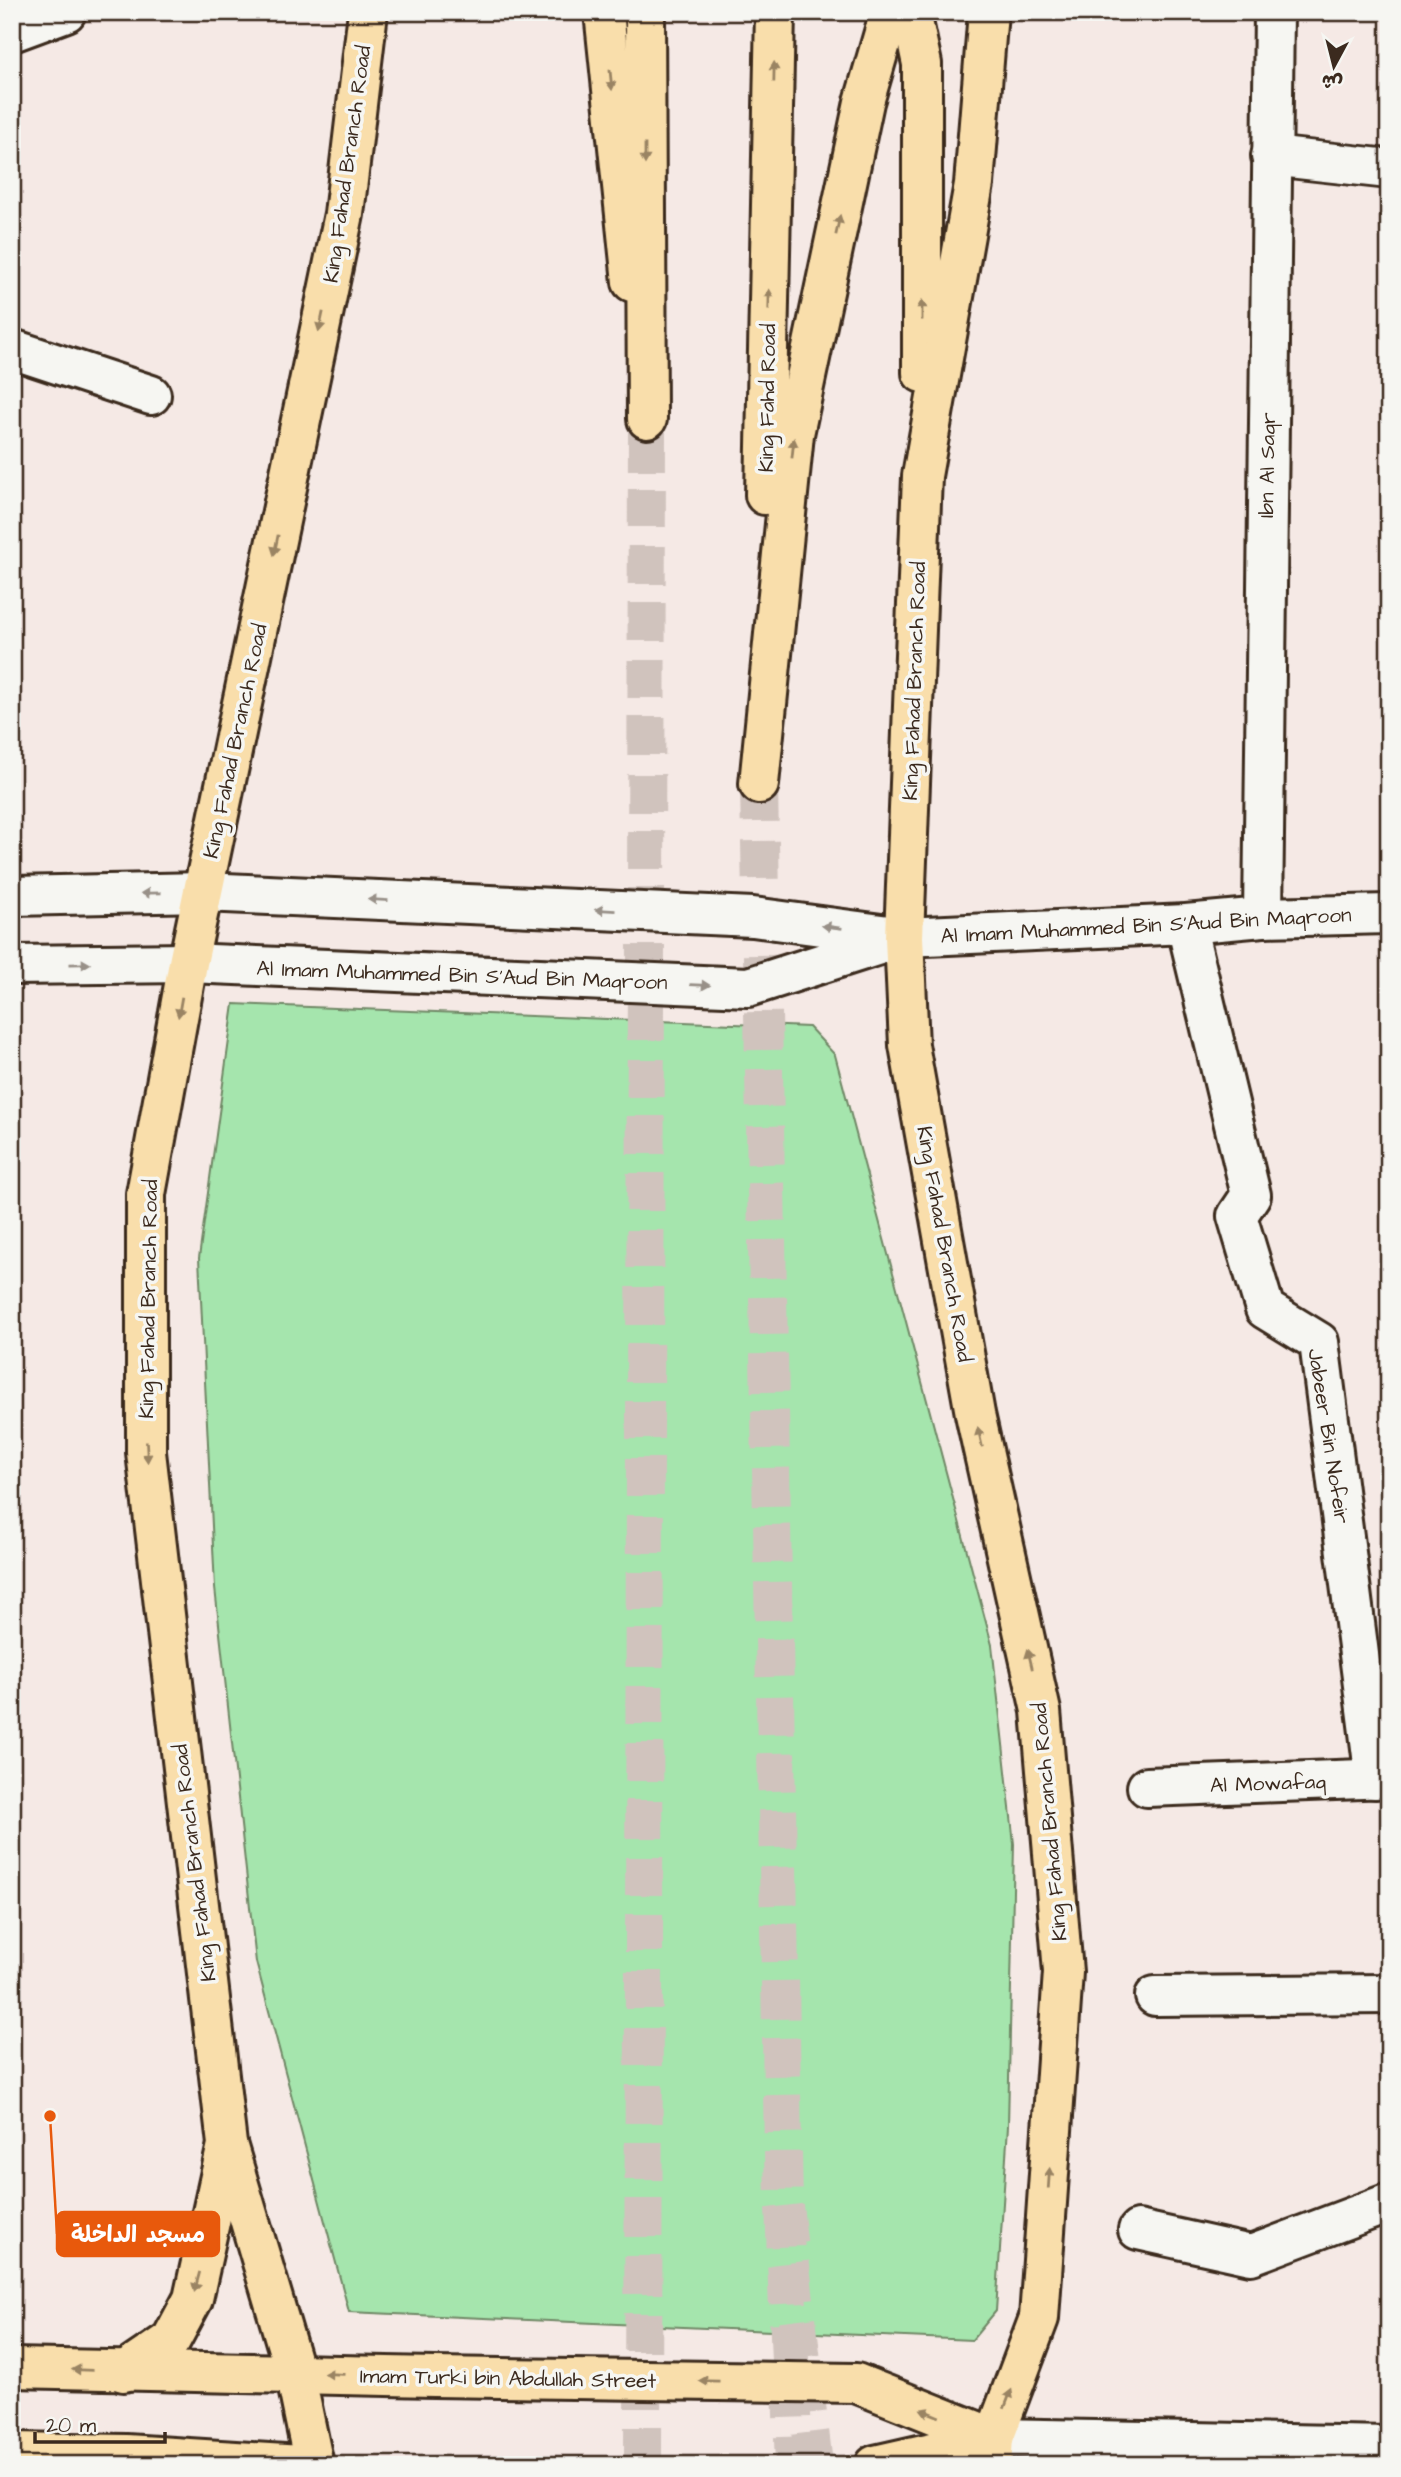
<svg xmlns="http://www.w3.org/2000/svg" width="1401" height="2477" font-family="'Architects Daughter','Playpen Sans Arabic',sans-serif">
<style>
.green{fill:#a5e5ad;stroke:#708866;stroke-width:2}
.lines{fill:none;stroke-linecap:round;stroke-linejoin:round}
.major-tunnel{stroke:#d0c3bd;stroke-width:38;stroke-dasharray:38 19;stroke-linecap:butt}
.highway-tunnel{stroke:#d0c3bd;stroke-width:38;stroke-dasharray:38 19;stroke-linecap:butt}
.minor-casing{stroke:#3b2a1e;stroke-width:44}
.major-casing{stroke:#3b2a1e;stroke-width:44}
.highway-casing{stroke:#3b2a1e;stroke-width:44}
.minor{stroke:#f6f6f2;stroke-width:38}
.major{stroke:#f9deab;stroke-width:38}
.highway{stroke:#f9deab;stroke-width:38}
.oneway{fill:#9a8464}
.oneway2{fill:#989088}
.labels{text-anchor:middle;stroke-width:7;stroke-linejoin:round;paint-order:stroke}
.street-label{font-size:21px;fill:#3b2a1e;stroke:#f6f6f2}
.leader{fill:none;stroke:#e8590c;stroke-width:2.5}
.callout-dot{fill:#e8590c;stroke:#f6f6f2;stroke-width:2.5}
.callout{fill:#e8590c;stroke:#e8590c;stroke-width:2.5}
.callout-label{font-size:23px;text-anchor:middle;font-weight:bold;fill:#fff}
</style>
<rect width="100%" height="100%" fill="#f5e9e5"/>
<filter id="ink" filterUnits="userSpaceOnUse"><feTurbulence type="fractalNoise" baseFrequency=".0143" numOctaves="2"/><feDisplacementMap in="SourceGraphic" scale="14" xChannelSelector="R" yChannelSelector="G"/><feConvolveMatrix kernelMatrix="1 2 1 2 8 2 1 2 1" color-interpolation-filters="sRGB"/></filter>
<g filter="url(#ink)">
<!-- green -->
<path class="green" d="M 234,1004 L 809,1027 L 835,1055 L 992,1645 L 1014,1844 L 1008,2126 L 996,2311 L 972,2340 L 349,2312 L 256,1962 L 215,1588 L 199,1258 Z"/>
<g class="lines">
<!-- major-tunnel -->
<path class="major-tunnel" d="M 784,2206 L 814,2465"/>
<!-- highway-tunnel -->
<g class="highway-tunnel">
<path d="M 759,784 L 784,2206 L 794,2465"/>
<path d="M 643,2465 L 647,419"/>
</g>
<!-- minor casing -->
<g class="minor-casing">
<g id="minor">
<path d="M 12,32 L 66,12"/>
<path d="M 1271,156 L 1389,169"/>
<path d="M 12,349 L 151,395"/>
<path d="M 12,896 L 204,892 L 753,917 L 904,937 L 1186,924 L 1263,917 L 1389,914"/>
<path d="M 1263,917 L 1274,12"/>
<path d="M 1186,924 L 1251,1195 L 1237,1216 L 1265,1309 L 1319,1342 L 1375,1779"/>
<path d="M 12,965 L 188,963 L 748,987 L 895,940"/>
<path d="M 1147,1787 L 1389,1778"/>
<path d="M 1155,1996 L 1389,1994"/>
<path d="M 1138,2230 L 1251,2255 L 1389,2203"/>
<path d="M 994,2438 L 1389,2446"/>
</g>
</g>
<!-- major casing -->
<g class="major-casing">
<g id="major">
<path d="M 604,12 L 632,282"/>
<path d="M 911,12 L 922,64 L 922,373"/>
<path d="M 988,12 L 974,184 L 922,476 L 904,937 L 909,1045 L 975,1414 L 1041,1711 L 1063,1972 L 1039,2318 L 994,2438 L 992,2465"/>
<path d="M 12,2368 L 434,2377 L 856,2383 L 994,2438"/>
<path d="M 124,2372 L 171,2340 L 193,2299 L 226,2149"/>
<path d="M 12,2452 L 126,2454 L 301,2465"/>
<path d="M 314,2465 L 295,2373 L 227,2144 L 146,1452 L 146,1194 L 188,963 L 344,214 L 368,12"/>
<path d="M 875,2465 L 994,2438"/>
</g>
</g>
<!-- highway casing -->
<g class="highway-casing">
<g id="highway">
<path d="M 645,12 L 647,419"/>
<path d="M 765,495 L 775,12"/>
<path d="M 759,784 L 794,434 L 864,102 L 890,12"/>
</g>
</g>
<!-- minor -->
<use href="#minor" class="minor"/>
<!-- major -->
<use href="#major" class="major"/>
<!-- highway -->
<use href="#highway" class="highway"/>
</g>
<!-- one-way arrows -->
<defs><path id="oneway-solid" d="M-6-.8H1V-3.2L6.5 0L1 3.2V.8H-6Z" transform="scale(1.75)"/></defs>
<g class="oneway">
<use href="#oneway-solid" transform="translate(774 72) rotate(-89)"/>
<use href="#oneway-solid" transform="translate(611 80) rotate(84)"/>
<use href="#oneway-solid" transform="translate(645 154) rotate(90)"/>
<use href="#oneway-solid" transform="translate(838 225) rotate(-78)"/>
<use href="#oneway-solid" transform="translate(769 299) rotate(-89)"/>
<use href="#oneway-solid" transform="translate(922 310) rotate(-90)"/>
<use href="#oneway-solid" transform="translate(321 322) rotate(102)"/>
<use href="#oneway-solid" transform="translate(793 448) rotate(-84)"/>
<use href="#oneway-solid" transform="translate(276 545) rotate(102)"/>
<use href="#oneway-solid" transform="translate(180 1007) rotate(100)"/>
<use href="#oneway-solid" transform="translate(980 1437) rotate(-103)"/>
<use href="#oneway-solid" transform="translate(147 1452) rotate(87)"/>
<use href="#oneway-solid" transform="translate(1030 1659) rotate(-103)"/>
<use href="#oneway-solid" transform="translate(1049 2178) rotate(-86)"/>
<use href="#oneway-solid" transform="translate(197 2282) rotate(105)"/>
<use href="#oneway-solid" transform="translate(82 2370) rotate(-178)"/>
<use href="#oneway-solid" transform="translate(334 2374) rotate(-178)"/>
<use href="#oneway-solid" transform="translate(709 2381) rotate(-179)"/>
<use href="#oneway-solid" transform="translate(1008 2399) rotate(-69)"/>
<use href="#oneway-solid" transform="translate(930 2413) rotate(-158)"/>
</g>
<g class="oneway2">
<use href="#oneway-solid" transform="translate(151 893) rotate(179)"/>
<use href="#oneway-solid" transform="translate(378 900) rotate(-177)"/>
<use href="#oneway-solid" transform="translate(605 910) rotate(-177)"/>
<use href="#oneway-solid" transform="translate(832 927) rotate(-172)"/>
<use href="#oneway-solid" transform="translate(80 964) rotate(-1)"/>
<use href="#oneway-solid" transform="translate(700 985) rotate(2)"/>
</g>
</g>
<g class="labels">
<!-- street labels -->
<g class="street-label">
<text transform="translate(347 164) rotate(-82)" y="7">King Fahad Branch Road</text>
<text transform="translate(767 398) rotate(-89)" y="7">King Fahd Road</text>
<text transform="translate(1267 465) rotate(-89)" y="7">Ibn Al Saqr</text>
<text transform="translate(914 681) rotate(-88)" y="7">King Fahad Branch Road</text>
<text transform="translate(235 741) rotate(-78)" y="7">King Fahad Branch Road</text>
<text transform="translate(1146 925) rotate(-3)" y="7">Al Imam Muhammed Bin S'Aud Bin Maqroon</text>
<text transform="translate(462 975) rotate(2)" y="7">Al Imam Muhammed Bin S'Aud Bin Maqroon</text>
<text transform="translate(945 1244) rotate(80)" y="7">King Fahad Branch Road</text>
<text transform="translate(148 1299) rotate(-89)" y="7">King Fahad Branch Road</text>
<text transform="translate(1329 1436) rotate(81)" y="7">Jabeer Bin Nofeir</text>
<text transform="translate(1268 1783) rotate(-2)" y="7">Al Mowafaq</text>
<text transform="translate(1049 1822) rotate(-95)" y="7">King Fahad Branch Road</text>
<text transform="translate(194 1863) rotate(-97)" y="7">King Fahad Branch Road</text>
<text transform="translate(508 2378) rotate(1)" y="7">Imam Turki bin Abdullah Street</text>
</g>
</g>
<!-- callouts -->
<path class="leader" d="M50 2116L57 2234"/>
<circle class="callout-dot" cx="50" cy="2116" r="7"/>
<rect class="callout" x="57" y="2212" width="162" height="44" rx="7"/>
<g class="callout-label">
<text x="138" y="2242">مسجد الداخلة</text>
</g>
<!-- margin -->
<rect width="1401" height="2477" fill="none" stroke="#f6f6f2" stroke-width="42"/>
<rect x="21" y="21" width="1359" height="2435" fill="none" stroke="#3b2a1e" stroke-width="2.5" filter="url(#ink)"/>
<!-- north arrow -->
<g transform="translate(1334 66) rotate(187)" stroke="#f6f6f2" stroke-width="5" paint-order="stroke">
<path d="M0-5L12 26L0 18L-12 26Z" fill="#3b2a1e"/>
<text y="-10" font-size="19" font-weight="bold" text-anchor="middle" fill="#3b2a1e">ش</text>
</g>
<!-- scale -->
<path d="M35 2432v10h130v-10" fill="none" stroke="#3b2a1e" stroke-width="3.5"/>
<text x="46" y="2432" font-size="21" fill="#3b2a1e" stroke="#f6f6f2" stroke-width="5" paint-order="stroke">20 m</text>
</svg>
